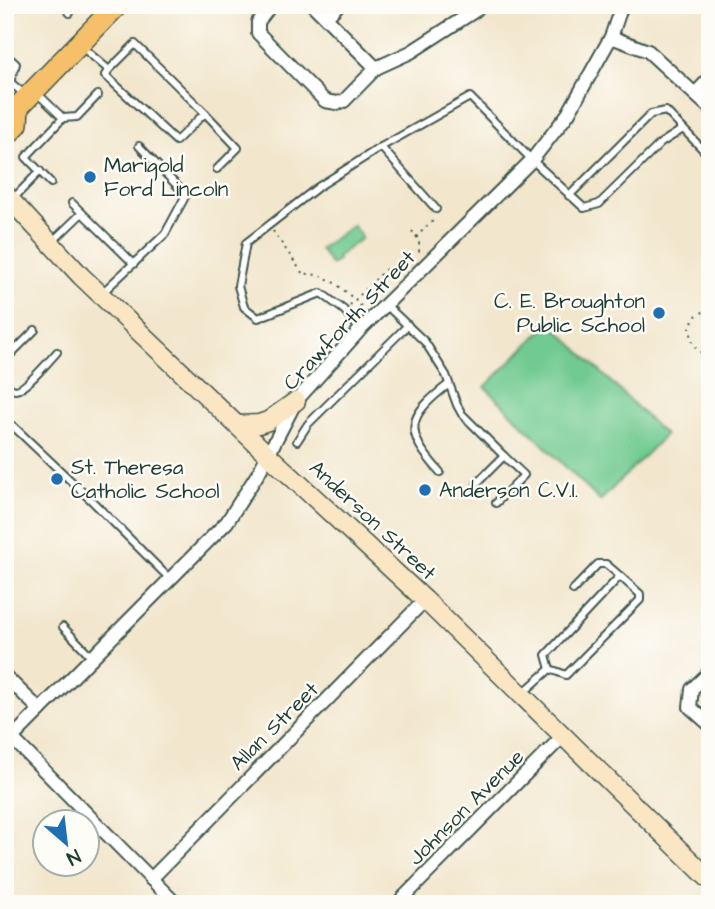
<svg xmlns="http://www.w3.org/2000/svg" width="715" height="909" font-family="'Architects Daughter',sans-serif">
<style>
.green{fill:#71ca90;stroke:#488462;stroke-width:2}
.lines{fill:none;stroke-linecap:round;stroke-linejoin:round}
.service-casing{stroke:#3f564b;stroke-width:10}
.minor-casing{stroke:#3f564b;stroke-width:16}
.secondary-casing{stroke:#3f564b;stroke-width:21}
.primary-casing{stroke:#3f564b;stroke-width:24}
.path{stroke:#3f564b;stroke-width:2;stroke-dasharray:2 5;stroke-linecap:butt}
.service{stroke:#fff;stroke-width:6}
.minor{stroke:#fff;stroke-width:12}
.secondary{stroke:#fbe6c4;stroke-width:18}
.primary{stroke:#f6c06b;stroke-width:21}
.poi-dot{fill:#1f6fb2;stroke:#fdfcf7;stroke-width:2.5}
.labels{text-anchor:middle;stroke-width:5;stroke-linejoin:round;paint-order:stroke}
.poi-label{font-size:21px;fill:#1f3d34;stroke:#fdfcf7;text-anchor:start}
.street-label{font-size:21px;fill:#1f3d34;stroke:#fdfcf7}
</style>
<rect width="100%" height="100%" fill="#fdfcf7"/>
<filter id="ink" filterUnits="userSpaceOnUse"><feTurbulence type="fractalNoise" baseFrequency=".0143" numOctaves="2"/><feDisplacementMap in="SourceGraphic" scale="14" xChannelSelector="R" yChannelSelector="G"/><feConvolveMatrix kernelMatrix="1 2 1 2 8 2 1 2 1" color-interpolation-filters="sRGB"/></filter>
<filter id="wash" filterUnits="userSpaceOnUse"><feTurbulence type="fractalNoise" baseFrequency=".00686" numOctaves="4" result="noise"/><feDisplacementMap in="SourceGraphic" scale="28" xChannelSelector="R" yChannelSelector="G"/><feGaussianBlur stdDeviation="1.57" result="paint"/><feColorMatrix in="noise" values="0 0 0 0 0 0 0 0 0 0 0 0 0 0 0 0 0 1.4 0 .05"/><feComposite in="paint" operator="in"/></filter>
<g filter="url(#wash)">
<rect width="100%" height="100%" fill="#f2e6cc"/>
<!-- green -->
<g class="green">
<path d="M 353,225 L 362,238 L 337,257 L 338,260 L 331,265 L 320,249 Z"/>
<path d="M 550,322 L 665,435 L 600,501 L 485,387 Z"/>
</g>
</g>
<g filter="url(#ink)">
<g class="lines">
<!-- service casing -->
<g class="service-casing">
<g id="service">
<path d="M 63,5 L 70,13"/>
<path d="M 83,48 L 109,70 L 135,44 L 205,113 L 176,141 L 105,75 L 109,70"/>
<path d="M 5,54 L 16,64 L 10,82"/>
<path d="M 5,85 L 10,82 L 24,94"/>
<path d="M 38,94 L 63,118 L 26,157 L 51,183"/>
<path d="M 205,113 L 238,148 L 217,169"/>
<path d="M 63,118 L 77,117 L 98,95"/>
<path d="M 381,147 L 436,209"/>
<path d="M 569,196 L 651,114 L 666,111 L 710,157"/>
<path d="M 12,200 L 40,171"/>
<path d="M 72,203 L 134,264"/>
<path d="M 53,241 L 82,213"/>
<path d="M 102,293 L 165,234 L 186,195 L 139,146"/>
<path d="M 386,305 L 425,342 L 446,375 L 457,405 L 462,414 L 504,456 L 477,483"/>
<path d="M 360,330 L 344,310 L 321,293 L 258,318 L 244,307 L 238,286 L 246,243 L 318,187 L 381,147 L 470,97 L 532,160 L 584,208 L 599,204 L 661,143 L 683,129"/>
<path d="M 5,360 L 35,330"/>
<path d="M 5,384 C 9,387 10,389 15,390 C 25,390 49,361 57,352"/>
<path d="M 13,426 L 90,499 L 170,579"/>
<path d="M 297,441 L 308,424 L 408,325"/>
<path d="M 440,472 C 403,431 406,417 449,384"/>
<path d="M 496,503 L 524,475 L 504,456"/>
<path d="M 620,576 L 640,594 L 640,600 L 566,675 L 550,669 L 546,655 Z"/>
<path d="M 573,590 L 598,564 L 606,564 L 620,576"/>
<path d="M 63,627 L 92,657"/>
<path d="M 523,693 L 550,669"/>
</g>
</g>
<!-- minor casing -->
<g class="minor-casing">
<g id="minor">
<path d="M 271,5 L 258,22 L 258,33 L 325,101 L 337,103 L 344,101 L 376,68"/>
<path d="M 313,5 L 376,68 L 411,52 L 476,10 L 479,5"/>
<path d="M 326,18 L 338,5"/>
<path d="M 611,37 L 648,51 L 710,108"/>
<path d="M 695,94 L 710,78"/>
<path d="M 710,672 L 692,689 L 690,707 L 710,725"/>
<path d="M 5,676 L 40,710"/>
<path d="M 12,738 L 176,904"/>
<path d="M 5,745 L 227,522 L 259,472 L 296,401 L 360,330 L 532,160 L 568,114 L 611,37 L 622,5"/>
<path d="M 151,879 L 425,600"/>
<path d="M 397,904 L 563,736"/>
</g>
</g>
<!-- secondary casing -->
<g class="secondary-casing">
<g id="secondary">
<path d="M 5,194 L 81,276 L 267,454 L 425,600 L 710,880"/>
<path d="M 239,425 L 259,424 L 268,421 L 296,401"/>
</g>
</g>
<!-- primary casing -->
<g class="primary-casing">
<g id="primary">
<path d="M 5,112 L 18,107 L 117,5"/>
<path d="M 5,136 L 17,124 L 18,107"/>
</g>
</g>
<!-- path -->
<g class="path">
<path d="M 273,231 L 303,274 C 328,272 345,291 361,306"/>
<path d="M 412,231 L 419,240 L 419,256"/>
<path d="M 416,237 L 436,218"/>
<path d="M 350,305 L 389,266"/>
<path d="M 710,312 L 705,311 L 694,317 L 690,328 L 693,345 L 710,361"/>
</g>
<!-- service -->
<use href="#service" class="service"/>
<!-- minor -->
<use href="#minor" class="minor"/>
<!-- secondary -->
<use href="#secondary" class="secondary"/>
<!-- primary -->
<use href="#primary" class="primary"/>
</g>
</g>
<!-- markers -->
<g class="poi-dot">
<circle cx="90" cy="177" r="7"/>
<circle cx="659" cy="313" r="7"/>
<circle cx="57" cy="479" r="7"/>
<circle cx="425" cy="490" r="7"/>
</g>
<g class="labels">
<!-- poi labels -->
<g class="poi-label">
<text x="104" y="172">Marigold<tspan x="104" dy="24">Ford Lincoln</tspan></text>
<text x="645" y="308" text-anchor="end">C. E. Broughton<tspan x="645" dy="24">Public School</tspan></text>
<text x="71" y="474">St. Theresa<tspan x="71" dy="24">Catholic School</tspan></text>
<text x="439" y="497">Anderson C.V.I.</text>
</g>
<!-- street labels -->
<g class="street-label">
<text transform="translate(349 320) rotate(-47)" y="7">Crawforth Street</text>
<text transform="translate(373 520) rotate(43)" y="7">Anderson Street</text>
<text transform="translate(274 726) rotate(-45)" y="7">Allan Street</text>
<text transform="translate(466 807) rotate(-45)" y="7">Johnson Avenue</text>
</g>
</g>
<!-- margin -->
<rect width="715" height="909" fill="none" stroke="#fdfcf7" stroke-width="28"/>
<!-- north arrow -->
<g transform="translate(66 843) rotate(152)"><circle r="33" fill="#fdfcf7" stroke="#a4b0a9" stroke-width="2"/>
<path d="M0-5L12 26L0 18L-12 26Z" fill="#1f6fb2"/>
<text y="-10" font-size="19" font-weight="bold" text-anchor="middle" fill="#1f3d34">N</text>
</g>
</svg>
